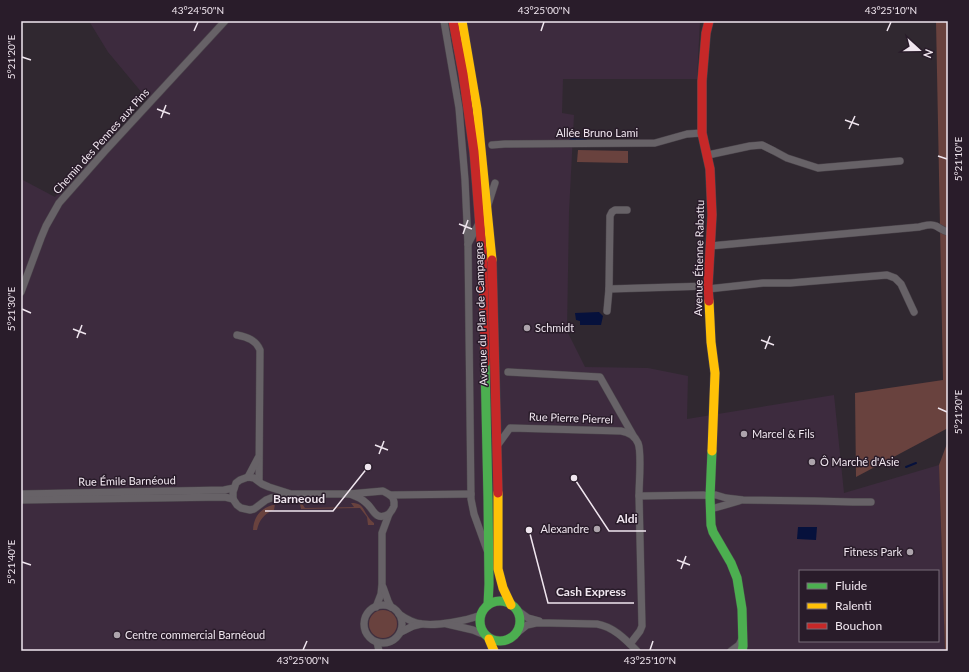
<svg xmlns="http://www.w3.org/2000/svg" width="969" height="672" font-family="Lato,sans-serif">
<style>
.built{fill:#3d2b3e;fill-rule:evenodd}
.green{fill:#69423e}
.water{fill:#06113c}
.lines{fill:none;stroke-linecap:round;stroke-linejoin:round}
.stream{stroke:#06113c;stroke-width:2}
.street-casing{stroke:#4b444b;stroke-width:8}
.fast-casing{stroke:#4b444b;stroke-width:10}
.slow-casing{stroke:#4b444b;stroke-width:10}
.jam-casing{stroke:#4b444b;stroke-width:10}
.street{stroke:#676267;stroke-width:7}
.fast{stroke:#4caf50;stroke-width:9}
.slow{stroke:#ffc107;stroke-width:9}
.jam{stroke:#c62828;stroke-width:9}
.ticks{fill:none;stroke:#f0e6ef;stroke-width:1.5}
.poi-dot{fill:#ada4ac;stroke:#291c2a;stroke-width:1.5}
.labels{text-anchor:middle;stroke-width:3;stroke-linejoin:round;paint-order:stroke}
.street-label{font-size:11px;fill:#f0e6ef;stroke:#291c2a}
.poi-label{font-size:11px;fill:#f0e6ef;stroke:#291c2a;text-anchor:start}
.leader{fill:none;stroke:#f0e6ef;stroke-width:1.5}
.callout-dot{fill:#f0e6ef;stroke:#291c2a;stroke-width:1.5}
.callout-label{font-size:12px;text-anchor:middle;font-weight:bold;fill:#f0e6ef;stroke:#291c2a;stroke-width:3;stroke-linejoin:round;paint-order:stroke}
.neatline{fill:none;stroke:#f0e6ef;stroke-width:1.5}
.ticks-label{font-size:10px;text-anchor:middle;fill:#f0e6ef}
</style>
<rect width="100%" height="100%" fill="#302830"/>
<!-- built -->
<path class="built" d="M 89,21 L 700,21 L 697,79 L 563,79 L 562,113 L 574,115 L 569,212 L 567,331 L 585,367 L 648,368 L 688,376 L 687,419 L 834,395 L 844,493 L 939,465 L 945,651 L 21,651 L 21,179 L 55,197 L 148,100 L 108,52 ZM 800,571 L 938,571 L 938,641 L 800,641 Z"/>
<!-- green -->
<g class="green">
<path d="M 936,21 L 948,21 L 948,428 L 856,477 L 855,393 L 943,380 Z"/>
<path d="M 578,150 L 628,151 L 628,163 L 577,162 Z"/>
<path d="M 948,441 L 948,651 L 945,651 L 939,465 Z"/>
<path d="M 291,502 L 301,502 L 305,508 L 354,507 L 351,503 C 362,503 362,507 367,515 C 369,518 371,521 374,523 L 374,525 L 368,525 L 367,517 L 360,508 L 301,509 L 300,504 L 275,504 L 274,510 C 265,513 259,520 257,530 L 253,530 C 254,508 272,503 291,502 Z"/>
<circle cx="383" cy="624" r="14"/>
</g>
<!-- water -->
<g class="water">
<path d="M 599,312 L 603,316 L 601,325 L 580,325 L 580,321 L 576,320 L 575,313 Z"/>
<path d="M 798,527 L 817,527 L 816,540 L 797,539 Z"/>
</g>
<g class="lines">
<!-- stream -->
<g class="stream">
<path d="M 570,141 L 571,139 L 586,140"/>
<path d="M 906,467 L 916,463"/>
</g>
<!-- street casing -->
<g class="street-casing">
<g id="street">
<path d="M 444,21 L 459,108 L 465,180 L 468,244 L 471,499 L 474,514 L 487,550"/>
<path d="M 492,145 L 505,144 L 655,143 L 687,134 L 702,133"/>
<path d="M 708,155 L 750,146 L 762,145 L 774,151 L 787,158 L 818,168 L 900,161"/>
<path d="M 488,205 L 495,183"/>
<path d="M 468,244 L 479,223"/>
<path d="M 710,246 L 919,227 C 924,226 931,223 936,226 C 940,228 943,231 948,232"/>
<path d="M 609,289 L 708,286"/>
<path d="M 708,289 L 763,283 L 790,283 L 887,275 L 895,278 L 901,284 L 914,312"/>
<path d="M 21,292 L 41,238 L 46,226 L 59,203 L 105,151 L 225,21"/>
<path d="M 607,311 L 609,289 L 610,216 L 612,212 L 615,210 L 627,210"/>
<path d="M 237,335 C 247,337 256,340 260,350 L 259,481"/>
<path d="M 508,372 L 600,377 L 634,437"/>
<path d="M 497,446 L 510,428 L 621,431 C 628,432 635,436 638,443 C 642,452 639,483 639,495 C 640,538 641,582 642,626 L 640,631 L 630,644"/>
<path d="M 248,477 L 258,458"/>
<path d="M 21,494 L 224,490 L 234,488"/>
<path d="M 291,494 L 269,487 L 262,484 L 254,478 L 248,477 L 240,480 L 236,483 L 233,492 L 233,499 L 237,505 L 241,508 L 250,510 L 254,509 L 266,500 L 271,498 L 291,494 L 349,494 L 383,491 L 390,495 L 393,498 L 394,502 L 394,506 L 392,510 L 389,514 L 382,533 L 382,584 L 381,594 L 376,607"/>
<path d="M 350,494 C 355,496 361,498 365,502 C 374,508 374,522 389,514"/>
<path d="M 390,495 L 471,494"/>
<path d="M 710,495 L 716,495 L 726,498 L 743,500 L 815,501 L 853,502 L 871,502"/>
<path d="M 639,496 L 703,495 L 710,496"/>
<path d="M 21,500 L 225,497 L 233,499"/>
<path d="M 711,509 L 739,501"/>
<path d="M 383,587 L 388,601 L 391,607"/>
<circle cx="383" cy="624" r="19"/>
<path d="M 517,610 L 528,618 L 539,621"/>
<path d="M 399,614 C 406,619 413,623 422,624 C 438,626 465,621 481,615"/>
<path d="M 447,624 L 473,630 L 485,635"/>
<path d="M 401,632 L 413,626 L 421,624"/>
<path d="M 517,633 L 527,625 L 536,623 L 549,623 L 597,624 C 614,627 626,640 637,651"/>
<path d="M 377,642 L 379,651"/>
<path d="M 731,651 L 739,645 L 742,639"/>
</g>
</g>
<!-- fast casing -->
<g class="fast-casing">
<g id="fast">
<path d="M 485,363 L 488,499 L 489,584 L 488,605"/>
<path d="M 712,451 L 710,497 L 711,525 L 713,532 L 731,563 L 737,578 L 742,609 L 743,646 L 742,651"/>
<circle cx="500" cy="621" r="20"/>
</g>
</g>
<!-- slow casing -->
<g class="slow-casing">
<g id="slow">
<path d="M 462,21 L 477,109 L 492,260"/>
<path d="M 709,301 L 711,342 L 715,373 L 712,451"/>
<path d="M 498,493 L 498,569 L 503,588 L 511,605"/>
<path d="M 489,639 L 494,651"/>
</g>
</g>
<!-- jam casing -->
<g class="jam-casing">
<g id="jam">
<path d="M 453,21 L 463,74 L 474,152 L 483,265 L 485,363"/>
<path d="M 492,260 L 498,493"/>
<path d="M 709,301 L 708,286 L 712,215 L 710,169 L 702,133 L 702,81 L 706,33 L 709,21"/>
</g>
</g>
<!-- street -->
<use href="#street" class="street"/>
<!-- fast -->
<use href="#fast" class="fast"/>
<!-- slow -->
<use href="#slow" class="slow"/>
<!-- jam -->
<use href="#jam" class="jam"/>
</g>
<!-- ticks -->
<path class="ticks" d="M 194,31 L 198,22M 541,31 L 544,22M 887,31 L 891,22M 22,57 L 31,60M 157,109 L 170,114M 161,118 L 166,105M 845,120 L 859,125M 849,129 L 855,116M 938,156 L 947,159M 459,224 L 472,229M 463,234 L 468,220M 22,309 L 31,313M 73,329 L 86,334M 77,338 L 82,325M 761,340 L 774,345M 765,349 L 770,336M 938,408 L 947,412M 375,445 L 388,450M 379,454 L 384,441M 677,560 L 690,565M 22,562 L 31,565M 681,569 L 686,556M 303,650 L 307,641M 650,650 L 653,641"/>
<!-- markers -->
<g class="poi-dot">
<circle cx="527" cy="328" r="4"/>
<circle cx="744" cy="434" r="4"/>
<circle cx="812" cy="462" r="4"/>
<circle cx="597" cy="529" r="4"/>
<circle cx="910" cy="552" r="4"/>
<circle cx="117" cy="635" r="4"/>
</g>
<g class="labels">
<!-- street labels -->
<g class="street-label">
<text x="597" y="137">Allée Bruno Lami</text>
<text transform="translate(101 141) rotate(-48)" y="4">Chemin des Pennes aux Pins</text>
<text transform="translate(699 258) rotate(-89)" y="4">Avenue Étienne Rabattu</text>
<text transform="translate(481 314) rotate(-92)" y="4">Avenue du Plan de Campagne</text>
<text transform="translate(571 418) rotate(2)" y="4">Rue Pierre Pierrel</text>
<text transform="translate(127 481) rotate(-1)" y="4">Rue Émile Barnéoud</text>
</g>
<!-- poi labels -->
<g class="poi-label">
<text x="535" y="332">Schmidt</text>
<text x="752" y="438">Marcel &amp; Fils</text>
<text x="820" y="466">Ô Marché d'Asie</text>
<text x="589" y="533" text-anchor="end">Alexandre</text>
<text x="902" y="556" text-anchor="end">Fitness Park</text>
<text x="125" y="639">Centre commercial Barnéoud</text>
</g>
</g>
<!-- callouts -->
<path class="leader" d="M368 467L333 511H265M574 478L609 531H646M529 530L548 603H634"/>
<g class="callout-dot">
<circle cx="368" cy="467" r="4"/>
<circle cx="574" cy="478" r="4"/>
<circle cx="529" cy="530" r="4"/>
</g>
<g class="callout-label">
<text x="299" y="503">Barneoud</text>
<text x="627" y="523">Aldi</text>
<text x="591" y="596">Cash Express</text>
</g>
<!-- border -->
<rect width="969" height="672" fill="none" stroke="#291c2a" stroke-width="44"/>
<!-- legend -->
<rect x="799" y="570" width="140" height="72" fill="#291c2a" stroke="#796d79"/>
<rect x="807" y="583" width="20" height="6" fill="#4caf50" stroke="#796d79"/>
<text x="835" y="590" font-size="12" fill="#f0e6ef">Fluide</text>
<rect x="807" y="603" width="20" height="6" fill="#ffc107" stroke="#796d79"/>
<text x="835" y="610" font-size="12" fill="#f0e6ef">Ralenti</text>
<rect x="807" y="623" width="20" height="6" fill="#c62828" stroke="#796d79"/>
<text x="835" y="630" font-size="12" fill="#f0e6ef">Bouchon</text>
<!-- north arrow -->
<g transform="translate(919 50) rotate(111)" stroke="#291c2a" stroke-width="3" paint-order="stroke">
<path d="M0-3L7 15L0 10L-7 15Z" fill="#f0e6ef"/>
<text y="-6" font-size="11" font-weight="bold" text-anchor="middle" fill="#f0e6ef">N</text>
</g>
<rect x="22" y="22" width="925" height="628" class="neatline"/>
<g class="ticks-label">
<text x="198" y="14">43°24'50"N</text>
<text x="544" y="14">43°25'00"N</text>
<text x="891" y="14">43°25'10"N</text>
<text transform="translate(11 57) rotate(-90)" y="4">5°21'20"E</text>
<text transform="translate(958 159) rotate(-90)" y="4">5°21'10"E</text>
<text transform="translate(11 309) rotate(-90)" y="4">5°21'30"E</text>
<text transform="translate(958 412) rotate(-90)" y="4">5°21'20"E</text>
<text transform="translate(11 562) rotate(-90)" y="4">5°21'40"E</text>
<text x="303" y="664">43°25'00"N</text>
<text x="650" y="664">43°25'10"N</text>
</g>
</svg>
